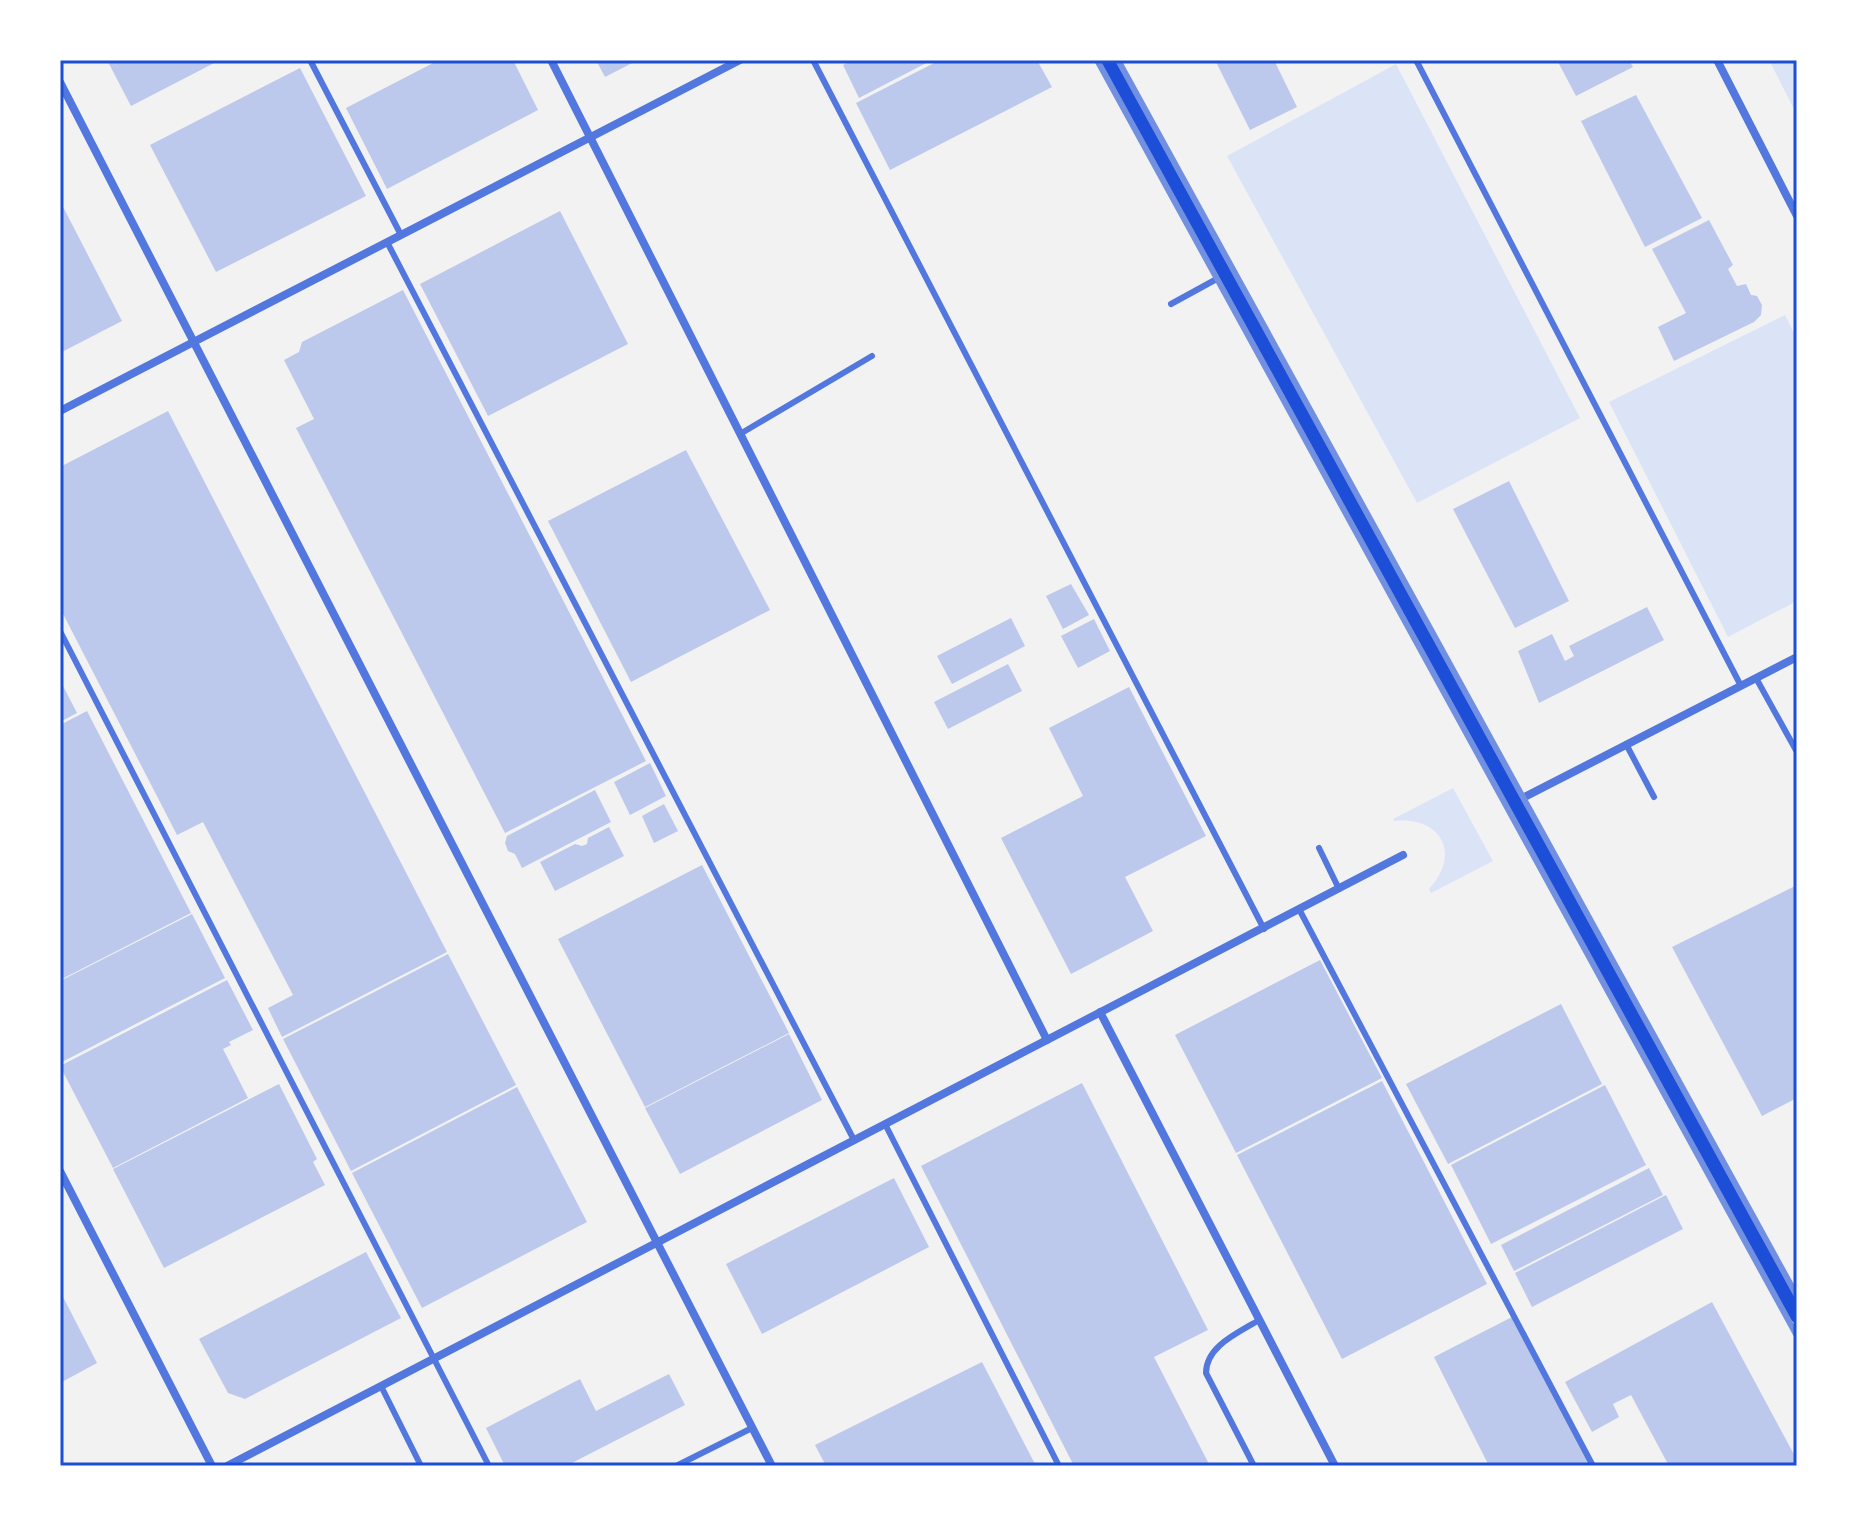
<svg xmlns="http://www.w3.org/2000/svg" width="1857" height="1526" font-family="'Roboto Condensed',sans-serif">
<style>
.green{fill:#dbe4f7}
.building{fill:#bdc9ec}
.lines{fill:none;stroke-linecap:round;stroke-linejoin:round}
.service{stroke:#5277de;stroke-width:6}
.minor{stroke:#5277de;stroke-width:8}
.secondary{stroke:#1d4ed8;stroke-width:16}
.rail{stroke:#7290e2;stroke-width:6}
.neatline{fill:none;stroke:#1d4ed8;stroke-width:3}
</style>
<rect width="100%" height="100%" fill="#f2f2f2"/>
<!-- green -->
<g class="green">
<path d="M 1769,60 L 1797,60 L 1797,115 Z"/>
<path d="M 1396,64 L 1580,418 L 1417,503 L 1227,156 Z"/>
<path d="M 1785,315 L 1797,339 L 1797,601 L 1728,637 L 1609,402 Z"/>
<path d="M 1453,788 L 1493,861 L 1431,893 L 1429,889 C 1462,854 1441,816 1394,821 L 1393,819 Z"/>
</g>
<!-- building -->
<g class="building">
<path d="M 107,60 L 220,60 L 131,106 Z"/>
<path d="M 439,60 L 513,60 L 538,110 L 387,189 L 346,108 Z"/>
<path d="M 596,60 L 638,60 L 605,77 Z"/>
<path d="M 853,60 L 932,60 L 859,98 L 843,65 Z"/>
<path d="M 940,60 L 1037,60 L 1052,87 L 890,170 L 856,103 Z"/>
<path d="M 1215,60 L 1274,60 L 1297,107 L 1250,130 Z"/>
<path d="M 1557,60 L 1629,60 L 1633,67 L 1576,96 Z"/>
<path d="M 300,68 L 366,196 L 216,272 L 150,145 Z"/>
<path d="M 1636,95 L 1702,218 L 1645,247 L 1581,121 Z"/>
<path d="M 60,201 L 122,321 L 60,353 Z"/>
<path d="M 560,211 L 628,344 L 488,416 L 420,284 Z"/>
<path d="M 1709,220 L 1733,265 L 1728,269 L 1737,286 L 1746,284 L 1751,295 L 1757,296 L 1762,305 L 1761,315 L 1754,322 L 1674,361 L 1658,327 L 1686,313 L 1652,249 Z"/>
<path d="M 403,290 L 646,761 L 505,833 L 296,428 L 314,419 L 284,360 L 299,352 L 302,342 Z"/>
<path d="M 168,411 L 447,952 L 282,1037 L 268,1008 L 293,995 L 203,822 L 177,835 L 60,608 L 60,467 Z"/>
<path d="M 686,450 L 770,610 L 631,682 L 548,521 Z"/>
<path d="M 1509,481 L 1569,601 L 1515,628 L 1453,509 Z"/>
<path d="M 1071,584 L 1089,615 L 1063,629 L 1046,596 Z"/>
<path d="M 1647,607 L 1664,640 L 1539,703 L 1518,651 L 1552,634 L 1565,661 L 1574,656 L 1569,646 Z"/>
<path d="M 1011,618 L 1025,646 L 952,684 L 937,656 Z"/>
<path d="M 1094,619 L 1110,651 L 1078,668 L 1061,636 Z"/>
<path d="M 1008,664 L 1022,691 L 948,729 L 934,702 Z"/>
<path d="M 60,680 L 77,713 L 60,722 Z"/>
<path d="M 1129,687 L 1206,836 L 1125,877 L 1153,931 L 1071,974 L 1001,838 L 1083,796 L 1049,728 Z"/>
<path d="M 87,711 L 191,913 L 60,980 L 60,725 Z"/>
<path d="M 650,763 L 666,796 L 630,815 L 614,782 Z"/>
<path d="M 595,790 L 611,822 L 522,868 L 515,854 L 508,851 L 505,843 L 507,836 Z"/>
<path d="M 664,804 L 678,831 L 654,843 L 642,816 Z"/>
<path d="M 609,827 L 624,856 L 555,891 L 540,862 L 575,844 L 582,846 L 587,844 L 588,838 Z"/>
<path d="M 702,865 L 789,1033 L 645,1107 L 558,939 Z"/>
<path d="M 1797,885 L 1797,1098 L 1762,1116 L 1672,947 Z"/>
<path d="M 192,914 L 225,978 L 60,1063 L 60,981 Z"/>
<path d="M 448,954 L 516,1085 L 351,1171 L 283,1039 Z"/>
<path d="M 1320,960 L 1382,1078 L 1236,1153 L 1175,1035 Z"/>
<path d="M 227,980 L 253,1030 L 229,1042 L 231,1045 L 223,1049 L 248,1098 L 113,1168 L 60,1066 Z"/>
<path d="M 1561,1004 L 1602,1084 L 1448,1164 L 1406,1084 Z"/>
<path d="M 789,1034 L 822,1100 L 680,1174 L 645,1108 Z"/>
<path d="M 1382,1081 L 1487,1284 L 1342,1359 L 1237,1155 Z"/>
<path d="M 1082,1083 L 1208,1330 L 1154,1357 L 1210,1466 L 1074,1466 L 921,1166 Z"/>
<path d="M 279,1084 L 317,1159 L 313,1162 L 325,1185 L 164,1268 L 113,1169 Z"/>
<path d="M 1605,1085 L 1646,1165 L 1491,1244 L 1451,1165 Z"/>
<path d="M 517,1087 L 587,1222 L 422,1308 L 352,1173 Z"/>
<path d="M 1649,1168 L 1663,1195 L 1514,1271 L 1501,1245 Z"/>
<path d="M 894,1178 L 929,1247 L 762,1334 L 726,1264 Z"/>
<path d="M 1666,1195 L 1683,1229 L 1532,1307 L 1515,1273 Z"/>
<path d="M 366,1252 L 401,1318 L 245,1399 L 228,1393 L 199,1339 Z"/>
<path d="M 60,1291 L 97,1363 L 60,1383 Z"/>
<path d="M 1712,1302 L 1797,1460 L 1797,1466 L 1669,1466 L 1631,1395 L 1613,1404 L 1619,1417 L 1592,1432 L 1565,1382 Z"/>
<path d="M 1512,1317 L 1590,1466 L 1489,1466 L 1434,1357 Z"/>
<path d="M 982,1362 L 1036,1466 L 826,1466 L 815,1445 Z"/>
<path d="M 669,1374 L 685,1405 L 566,1466 L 505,1466 L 486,1428 L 580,1379 L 596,1411 Z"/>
</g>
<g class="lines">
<!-- service -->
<g class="service">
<path d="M 310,60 L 401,235"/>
<path d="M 813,60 L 1264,929"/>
<path d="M 1416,60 L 1741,686"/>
<path d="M 387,242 L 854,1140"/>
<path d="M 1171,304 L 1224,275"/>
<path d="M 740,434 L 872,356"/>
<path d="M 60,631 L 489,1466"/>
<path d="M 1756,678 L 1797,752"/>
<path d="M 1626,744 L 1654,797"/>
<path d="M 1319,848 L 1339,889"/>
<path d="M 1299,909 L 1593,1466"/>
<path d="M 885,1124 L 1059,1466"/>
<path d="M 381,1386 L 421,1466"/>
<path d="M 676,1466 L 752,1428"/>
<path d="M 1254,1466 L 1206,1373 C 1206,1346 1238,1333 1259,1320"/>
</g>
<!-- minor -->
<g class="minor">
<path d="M 551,60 L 1047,1040"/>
<path d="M 1717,60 L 1797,216"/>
<path d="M 60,82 L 772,1466"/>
<path d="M 60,411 L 740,60"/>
<path d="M 1515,802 L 1797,657"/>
<path d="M 1100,1012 L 1335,1466"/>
<path d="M 60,1171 L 212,1466"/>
<path d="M 227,1466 L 1403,855"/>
</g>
<!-- secondary -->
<path class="secondary" d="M 1107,60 L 1797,1315"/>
<!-- rail -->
<g class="rail">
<path d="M 1097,60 L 1797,1336"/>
<path d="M 1118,60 L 1797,1296"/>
</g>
</g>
<!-- border -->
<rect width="1857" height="1526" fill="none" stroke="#ffffff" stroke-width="124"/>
<rect x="62" y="62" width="1733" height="1402" class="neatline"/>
</svg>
